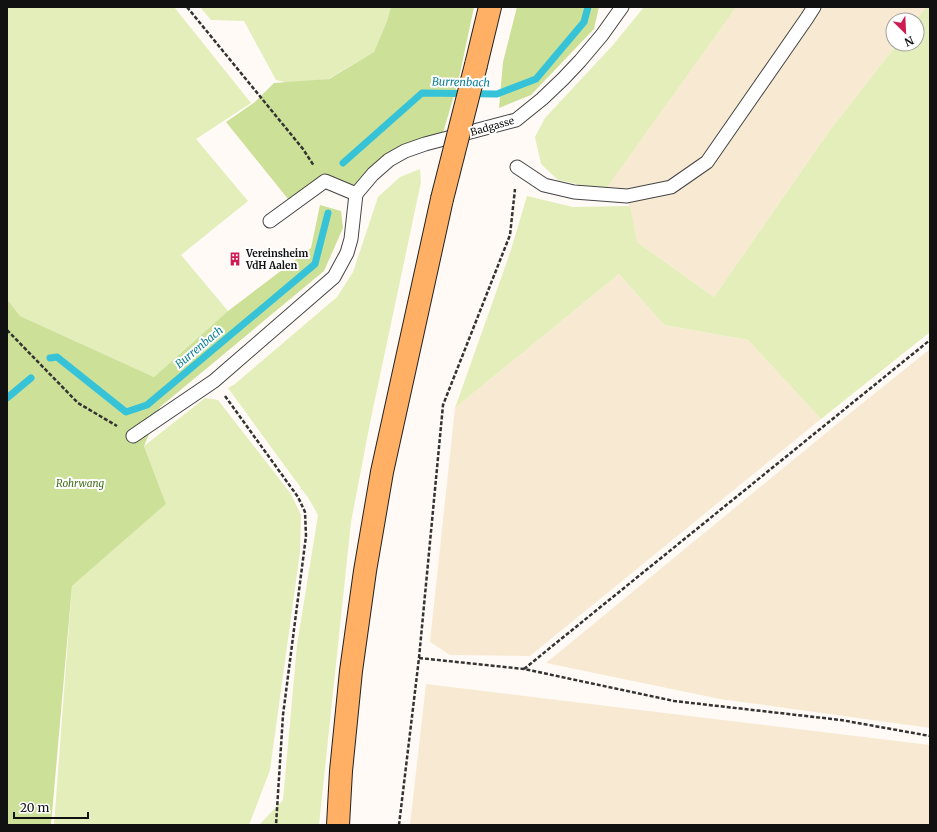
<svg xmlns="http://www.w3.org/2000/svg" width="937" height="832" font-family="Merriweather,serif">
<style>
.farmland{fill:#f8ead2}
.green{fill:#e3eeba}
.forest{fill:#cce098}
.lines{fill:none;stroke-linecap:round;stroke-linejoin:round}
.stream{stroke:#36c3d8;stroke-width:7}
.lane-casing{stroke:#444;stroke-width:15}
.primary-casing{stroke:#222;stroke-width:24}
.path{stroke:#333;stroke-width:2.5;stroke-dasharray:4 2;stroke-linecap:butt}
.lane{stroke:#fff;stroke-width:13}
.primary{stroke:#ffb065;stroke-width:22}
.primary-bridge-casing{stroke:#222;stroke-width:24;stroke-linecap:butt}
.primary-bridge{stroke:#ffb065;stroke-width:22}
.labels{text-anchor:middle;stroke-width:4;stroke-linejoin:round;paint-order:stroke}
.street-label{font-size:10px;fill:#111;stroke:#fff}
.poi-label{font-size:10px;font-weight:bold;fill:#111;stroke:#fff;text-anchor:start}
.park-label{font-size:10px;font-style:italic;fill:#436f1a;stroke:#fff}
.water-label{font-size:11px;font-style:italic;fill:#0e8096;stroke:#fff}
</style>
<rect width="100%" height="100%" fill="#fffaf5"/>
<!-- farmland -->
<g class="farmland">
<path d="M 698,7 L 926,7 L 916,20 L 893,20 L 893,44 L 897,44 L 830,130 L 714,297 L 637,242 L 627,196 L 574,192 L 579,175 Z"/>
<path d="M 619,274 L 664,325 L 748,340 L 821,419 L 530,656 L 450,655 L 430,642 L 455,408 Z"/>
<path d="M 930,349 L 930,728 L 720,699 L 546,663 L 849,414 Z"/>
<path d="M 426,684 L 930,745 L 930,825 L 410,825 Z"/>
</g>
<!-- green -->
<g class="green">
<path d="M 7,7 L 174,7 L 251,103 L 196,139 L 248,201 L 181,255 L 228,311 L 154,377 L 20,316 L 7,299 Z"/>
<path d="M 200,7 L 391,7 L 387,21 L 374,52 L 328,79 L 289,83 L 276,80 L 244,21 L 211,20 Z"/>
<path d="M 644,7 L 736,7 L 605,190 L 558,180 L 541,164 L 535,137 L 545,118 L 613,45 Z"/>
<path d="M 926,7 L 930,7 L 930,332 L 821,419 L 748,340 L 664,325 L 619,274 L 455,408 L 510,253 L 527,196 L 573,207 L 630,206 L 637,242 L 714,297 L 830,130 L 897,44 L 917,44 L 917,20 L 916,20 Z"/>
<path d="M 420,169 L 421,182 L 371,418 L 351,522 L 319,825 L 259,825 L 283,800 L 297,645 L 318,515 L 309,499 L 228,388 L 235,384 L 337,297 L 353,272 L 378,197 L 400,177 Z"/>
<path d="M 205,398 L 218,400 L 291,494 L 301,515 L 300,552 L 270,770 L 249,825 L 54,825 L 72,586 L 166,504 L 144,446 Z"/>
</g>
<!-- forest -->
<g class="forest">
<path d="M 391,7 L 474,7 L 459,78 L 443,133 L 354,188 L 326,176 L 288,199 L 226,122 L 255,102 L 274,83 L 329,79 L 374,52 L 387,21 Z"/>
<path d="M 517,7 L 599,7 L 594,29 L 531,95 L 499,108 L 503,62 Z"/>
<path d="M 320,205 L 341,211 L 343,228 L 324,271 L 160,407 L 144,446 L 166,504 L 72,586 L 51,825 L 7,825 L 7,299 L 20,316 L 154,377 L 228,311 L 311,248 Z"/>
</g>
<g class="lines">
<!-- stream -->
<g class="stream">
<path d="M 343,163 L 422,93 L 497,94 L 536,79 L 584,22 L 588,7"/>
<path d="M 50,358 L 57,357 L 126,412 L 147,405 L 315,264 L 328,213"/>
<path d="M 7,398 L 31,378"/>
</g>
<!-- lane casing -->
<g class="lane-casing">
<g id="lane">
<path d="M 517,167 L 544,185 L 574,192 L 627,196 L 671,187 L 707,162 L 807,18 L 814,7"/>
<path d="M 356,194 L 373,174 L 389,160 L 405,151 L 425,144 L 516,120 L 542,99 L 563,79 L 580,61 L 602,35 L 622,7"/>
<path d="M 270,221 L 325,181 L 356,194"/>
<path d="M 133,436 L 214,381 L 334,277 L 347,253 L 351,239 L 356,194"/>
</g>
</g>
<!-- primary casing -->
<g class="primary-casing">
<g id="primary">
<path d="M 476,65 L 490,7"/>
<path d="M 338,825 L 341,771 L 351,671 L 365,571 L 382,472 L 442,199"/>
</g>
</g>
<!-- path -->
<g class="path">
<path d="M 187,7 L 303,149 L 314,166"/>
<path d="M 7,330 L 78,403 L 117,426"/>
<path d="M 225,396 L 298,497 L 305,512 L 306,536 L 283,715 L 276,825"/>
<path d="M 419,658 L 524,669 L 674,701 L 841,720 L 930,736"/>
<path d="M 524,669 L 930,340"/>
<path d="M 399,825 L 419,658 L 443,405 L 510,235 L 515,189"/>
</g>
<!-- lane -->
<use href="#lane" class="lane"/>
<!-- primary -->
<use href="#primary" class="primary"/>
<!-- primary-bridge casing -->
<g class="primary-bridge-casing">
<path id="primary-bridge" d="M 442,199 L 476,65"/>
</g>
<!-- primary-bridge -->
<use href="#primary-bridge" class="primary-bridge"/>
</g>
<!-- icons -->
<defs>
<g id="building-bare" transform="scale(1.08)"><path d="M-4-6H4V6H1V3H-1V6H-4ZM-2.5-4.3h1.7v1.8h-1.7ZM.8-4.3h1.7v1.8H.8ZM-2.5-1h1.7V.8h-1.7ZM.8-1h1.7V.8H.8Z" fill="#cd1c54" stroke="#fff" stroke-width="2.5" paint-order="stroke"/></g>
</defs>
<g fill-rule="evenodd">
<use href="#building-bare" x="235" y="259"/>
</g>
<g class="labels">
<!-- street labels -->
<g class="street-label">
<text transform="translate(492 126) rotate(-16)" y="4">Badgasse</text>
</g>
<!-- poi labels -->
<g class="poi-label">
<text x="246" y="257">Vereinsheim<tspan x="246" dy="12">VdH Aalen</tspan></text>
</g>
<!-- park labels -->
<g class="park-label">
<text x="80" y="487">Rohrwang</text>
</g>
<!-- water labels -->
<g class="water-label">
<text transform="translate(461 82) rotate(1)" y="4">Burrenbach</text>
<text transform="translate(199 347) rotate(-40)" y="4">Burrenbach</text>
</g>
</g>
<!-- border -->
<rect width="937" height="832" fill="none" stroke="#111111" stroke-width="16"/>
<!-- north arrow -->
<g transform="translate(905 32) rotate(156)"><circle r="19" fill="#ffffff" stroke="#a0a0a0"/>
<path d="M0-3L7 15L0 10L-7 15Z" fill="#cd1c54"/>
<text y="-6" font-size="11" font-weight="bold" text-anchor="middle" fill="#111111">N</text>
</g>
<!-- scale -->
<path d="M14 812v6h74v-6" fill="none" stroke="#111111" stroke-width="2"/>
<text x="20" y="812" font-size="12" fill="#111111" stroke="#ffffff" stroke-width="3" paint-order="stroke">20 m</text>
</svg>
